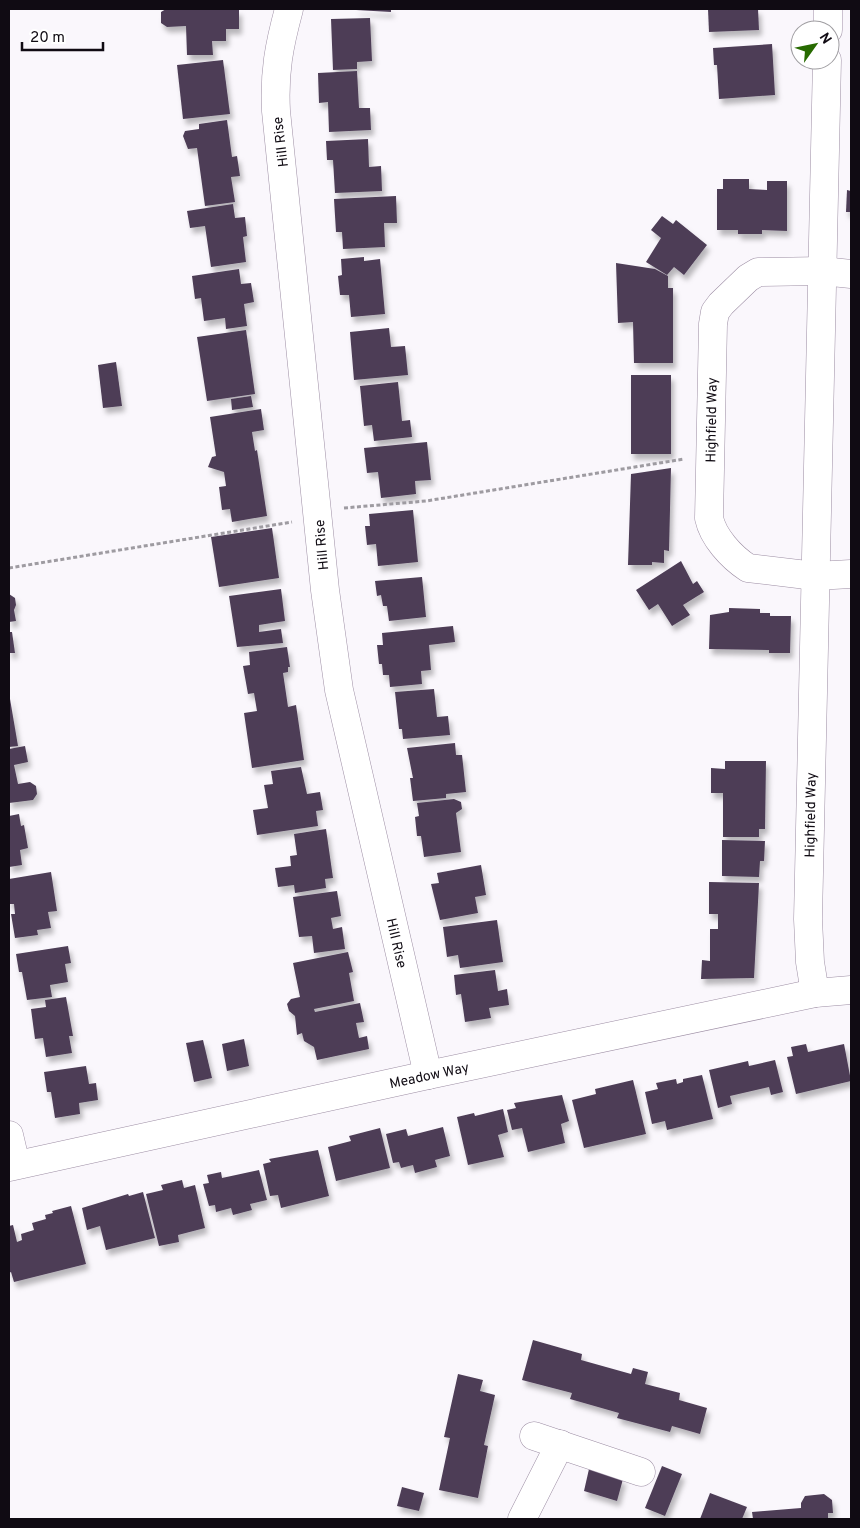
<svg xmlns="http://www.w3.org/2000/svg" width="860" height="1528" font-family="Overpass,sans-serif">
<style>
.building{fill:#4d3d56;filter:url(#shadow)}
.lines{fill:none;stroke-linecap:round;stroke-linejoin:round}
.street-casing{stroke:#9d8ea4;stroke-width:29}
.path{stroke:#9e9ba1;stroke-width:3;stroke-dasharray:4 2.5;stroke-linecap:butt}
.street{stroke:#fff;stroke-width:28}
.labels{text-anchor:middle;stroke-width:5;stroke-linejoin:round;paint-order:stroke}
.street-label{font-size:14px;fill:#100b13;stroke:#fff}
</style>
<defs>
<filter id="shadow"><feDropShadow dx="3" dy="5.5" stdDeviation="2.5" flood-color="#0004"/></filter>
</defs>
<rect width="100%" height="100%" fill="#faf7fc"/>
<!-- building -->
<g class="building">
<path d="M 166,9 L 239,10 L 239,29 L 226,29 L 226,41 L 212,41 L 213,55 L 187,55 L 186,26 L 167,27 L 161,23 L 161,12 Z"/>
<path d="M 356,9 L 391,9 L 391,12 L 356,10 Z"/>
<path d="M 708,9 L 758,9 L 759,30 L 709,32 Z"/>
<path d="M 370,18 L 372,61 L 357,62 L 357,69 L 333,70 L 331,19 Z"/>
<path d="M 772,44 L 775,95 L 719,99 L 717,65 L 714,65 L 713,48 Z"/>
<path d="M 223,60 L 230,114 L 183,119 L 177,65 Z"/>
<path d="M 357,71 L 359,108 L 370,108 L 371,130 L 329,132 L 328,102 L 319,103 L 318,73 Z"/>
<path d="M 227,120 L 232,157 L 237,156 L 240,176 L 231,177 L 235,202 L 205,206 L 197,148 L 188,149 L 183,136 L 185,131 L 199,129 L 199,124 Z"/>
<path d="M 368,139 L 369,167 L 381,166 L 382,191 L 335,193 L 333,160 L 327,160 L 326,141 Z"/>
<path d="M 723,179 L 749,179 L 749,189 L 767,190 L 767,181 L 787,181 L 787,231 L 762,230 L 762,234 L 738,234 L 738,230 L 717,230 L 717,189 L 723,189 Z"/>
<path d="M 847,190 L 851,191 L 851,212 L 846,212 Z"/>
<path d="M 396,196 L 397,223 L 384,223 L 385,247 L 343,249 L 342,232 L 336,232 L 334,199 Z"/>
<path d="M 233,204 L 235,218 L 245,217 L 247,236 L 243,237 L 246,262 L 211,267 L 205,226 L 190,228 L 187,211 Z"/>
<path d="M 662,216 L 673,224 L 676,220 L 707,245 L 684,275 L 674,267 L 667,275 L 646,262 L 661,238 L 651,230 Z"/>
<path d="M 364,257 L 364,261 L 380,259 L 385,314 L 351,317 L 349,295 L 340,295 L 338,276 L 342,275 L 341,259 Z"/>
<path d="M 616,263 L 655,269 L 668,276 L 668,288 L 673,288 L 673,363 L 634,363 L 633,322 L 618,323 Z"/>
<path d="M 239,269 L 241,284 L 251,283 L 254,302 L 244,304 L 247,326 L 226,329 L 225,318 L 204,321 L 201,298 L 195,299 L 192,276 Z"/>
<path d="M 389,328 L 391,347 L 405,346 L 408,375 L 354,380 L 350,332 Z"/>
<path d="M 246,330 L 255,394 L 207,401 L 197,337 Z"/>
<path d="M 116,362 L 122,406 L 103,408 L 98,365 Z"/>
<rect x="631" y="375" width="40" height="79"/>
<path d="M 398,382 L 402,421 L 410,420 L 412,437 L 374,441 L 372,425 L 364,426 L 360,386 Z"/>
<path d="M 251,396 L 253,407 L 232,410 L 231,399 Z"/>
<path d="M 261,409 L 264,430 L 252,432 L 255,451 L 257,450 L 267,516 L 232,522 L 230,509 L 222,510 L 219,487 L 226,486 L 224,472 L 208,467 L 212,457 L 216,456 L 210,417 Z"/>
<path d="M 427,442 L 431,480 L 415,481 L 416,494 L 381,498 L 378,472 L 367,473 L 364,448 Z"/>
<path d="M 671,468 L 669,551 L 664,550 L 664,563 L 652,562 L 652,565 L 628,565 L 631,474 Z"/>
<path d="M 413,510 L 418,562 L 378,566 L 376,544 L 367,545 L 365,526 L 370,526 L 369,514 Z"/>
<path d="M 272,528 L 279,578 L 219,587 L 211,537 Z"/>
<path d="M 681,561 L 693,584 L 697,581 L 704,592 L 683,605 L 690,615 L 672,626 L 658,604 L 649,610 L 636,590 Z"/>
<path d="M 422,577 L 426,617 L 389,621 L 387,606 L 383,606 L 381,595 L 377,596 L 375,581 Z"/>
<path d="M 281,589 L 285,621 L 259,625 L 259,632 L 281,629 L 283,643 L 237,647 L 229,596 Z"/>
<path d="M 9,594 L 15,598 L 16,605 L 14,610 L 16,621 L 9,622 Z"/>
<path d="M 729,608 L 760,609 L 760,613 L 770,613 L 770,616 L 791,616 L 790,653 L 769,653 L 769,650 L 709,649 L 710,615 L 729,612 Z"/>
<path d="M 453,626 L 455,642 L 429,645 L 431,670 L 421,671 L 422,684 L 390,687 L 389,675 L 383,675 L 382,664 L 379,664 L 377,645 L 383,645 L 382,633 Z"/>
<path d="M 9,632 L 12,632 L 15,653 L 9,653 Z"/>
<path d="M 287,647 L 290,667 L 288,667 L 288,672 L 283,673 L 288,707 L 296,705 L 304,760 L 252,768 L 244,713 L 257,711 L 254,693 L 248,694 L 243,666 L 250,665 L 249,652 Z"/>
<path d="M 434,689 L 437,717 L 448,716 L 450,735 L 403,739 L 402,729 L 399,729 L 395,692 Z"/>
<path d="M 9,693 L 18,746 L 9,747 Z"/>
<path d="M 455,743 L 456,755 L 462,755 L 466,792 L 446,794 L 446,798 L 413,801 L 410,778 L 413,778 L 407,748 Z"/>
<path d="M 25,746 L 28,762 L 14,765 L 18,784 L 30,782 L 36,786 L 37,794 L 33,800 L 9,803 L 9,749 Z"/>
<path d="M 725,761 L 766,761 L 765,829 L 759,829 L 759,837 L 723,837 L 723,793 L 711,793 L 711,768 L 725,769 Z"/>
<path d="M 301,767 L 307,794 L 320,792 L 323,810 L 316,811 L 318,826 L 257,835 L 253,810 L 268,808 L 264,785 L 273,784 L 271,771 Z"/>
<path d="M 454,799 L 461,802 L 462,809 L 456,813 L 461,852 L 424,857 L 421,836 L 417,836 L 415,817 L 419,816 L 417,803 Z"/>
<path d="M 19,814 L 21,826 L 24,825 L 28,848 L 20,850 L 22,865 L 9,867 L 9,816 Z"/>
<path d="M 326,829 L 333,878 L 325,879 L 326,888 L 295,893 L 294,885 L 278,887 L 275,868 L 291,866 L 290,856 L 297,855 L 294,834 Z"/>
<path d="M 722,840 L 765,841 L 764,861 L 760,861 L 759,877 L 722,876 Z"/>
<path d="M 481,865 L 486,895 L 475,897 L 478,913 L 440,920 L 431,884 L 439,883 L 437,873 Z"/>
<path d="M 51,872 L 57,911 L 48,912 L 51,928 L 37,930 L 38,935 L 15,938 L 11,914 L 15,914 L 14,904 L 9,904 L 9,879 Z"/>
<path d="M 709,882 L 759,883 L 754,978 L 701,979 L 702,960 L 710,961 L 710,929 L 718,929 L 718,914 L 709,914 Z"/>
<path d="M 337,891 L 341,916 L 331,918 L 333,929 L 342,927 L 345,949 L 314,953 L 312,936 L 299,937 L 293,897 Z"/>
<path d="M 497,920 L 503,962 L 460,968 L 458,955 L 447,957 L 443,927 Z"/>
<path d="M 68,946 L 71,963 L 65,964 L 68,982 L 50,985 L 52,997 L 27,1000 L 22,972 L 19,972 L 16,954 Z"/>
<path d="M 348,952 L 353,972 L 349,973 L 354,1001 L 314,1009 L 315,1012 L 360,1003 L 364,1022 L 356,1023 L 359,1038 L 367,1036 L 369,1049 L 317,1060 L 314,1047 L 304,1041 L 302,1033 L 297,1035 L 295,1016 L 289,1011 L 287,1004 L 291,999 L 300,997 L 293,963 Z"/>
<path d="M 495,970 L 498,991 L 507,989 L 509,1005 L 489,1008 L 491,1018 L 465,1022 L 461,994 L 456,995 L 454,975 Z"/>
<path d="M 66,997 L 73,1036 L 69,1036 L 72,1053 L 46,1057 L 43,1038 L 35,1039 L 31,1009 L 46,1007 L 45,1000 Z"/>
<path d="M 244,1039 L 249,1066 L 227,1071 L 222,1044 Z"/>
<path d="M 203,1040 L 212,1078 L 194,1082 L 186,1043 Z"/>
<path d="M 806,1044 L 808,1052 L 844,1044 L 851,1081 L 796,1094 L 787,1057 L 793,1056 L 791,1047 Z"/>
<path d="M 775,1060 L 783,1092 L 771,1095 L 769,1087 L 730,1096 L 732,1104 L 718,1108 L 709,1070 L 748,1061 L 749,1066 Z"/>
<path d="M 86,1066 L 89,1084 L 96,1083 L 98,1100 L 79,1103 L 80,1114 L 55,1118 L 51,1092 L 47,1092 L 44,1072 Z"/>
<path d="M 702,1075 L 713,1119 L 667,1130 L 665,1121 L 652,1124 L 645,1092 L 658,1089 L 656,1083 L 676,1079 L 677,1084 L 683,1082 L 683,1079 Z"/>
<path d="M 633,1080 L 646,1134 L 584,1148 L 572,1100 L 596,1094 L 595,1089 Z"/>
<path d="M 562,1095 L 569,1121 L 561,1124 L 565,1143 L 528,1152 L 522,1128 L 512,1130 L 507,1110 L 516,1108 L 514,1103 Z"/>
<path d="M 503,1109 L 508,1132 L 498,1135 L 504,1157 L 468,1165 L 457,1117 L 474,1113 L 475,1116 Z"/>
<path d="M 443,1127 L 450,1156 L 435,1160 L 437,1167 L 415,1173 L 413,1165 L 401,1168 L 399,1162 L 393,1163 L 386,1134 L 406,1129 L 408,1136 Z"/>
<path d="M 380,1128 L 390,1168 L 336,1181 L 328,1147 L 351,1141 L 349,1136 Z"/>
<path d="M 318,1150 L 329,1196 L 281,1208 L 278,1195 L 270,1196 L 263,1164 L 271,1162 L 269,1159 Z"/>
<path d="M 259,1170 L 267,1200 L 250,1204 L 252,1210 L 233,1215 L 231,1208 L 216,1212 L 215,1205 L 209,1206 L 203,1184 L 209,1183 L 207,1175 L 221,1172 L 222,1178 Z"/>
<path d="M 182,1180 L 184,1188 L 195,1185 L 205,1228 L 178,1235 L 179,1242 L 159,1246 L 146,1194 L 163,1190 L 161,1185 Z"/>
<path d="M 143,1192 L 155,1238 L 106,1250 L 100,1226 L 87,1230 L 82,1208 L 128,1194 L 129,1196 Z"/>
<path d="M 71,1206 L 86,1264 L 14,1282 L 11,1272 L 9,1273 L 9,1226 L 13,1225 L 17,1242 L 22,1240 L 21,1234 L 34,1230 L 32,1223 L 46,1219 L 45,1215 L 53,1213 L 52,1211 Z"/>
<path d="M 533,1340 L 582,1354 L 581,1360 L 631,1374 L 633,1368 L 648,1372 L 645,1384 L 680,1393 L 679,1400 L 707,1408 L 700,1434 L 672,1426 L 670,1432 L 617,1418 L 619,1413 L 570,1399 L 572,1393 L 522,1380 Z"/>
<path d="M 458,1374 L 483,1380 L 480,1391 L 495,1395 L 484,1445 L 488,1446 L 478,1498 L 439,1490 L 450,1438 L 444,1437 Z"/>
<path d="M 662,1466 L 682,1474 L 665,1516 L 645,1508 Z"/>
<path d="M 589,1469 L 623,1479 L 617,1501 L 584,1491 Z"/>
<path d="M 402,1487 L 424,1493 L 419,1511 L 397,1506 Z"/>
<path d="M 710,1493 L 747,1507 L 742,1519 L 700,1519 Z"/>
<path d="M 824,1494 L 832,1500 L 833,1513 L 828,1513 L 828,1519 L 753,1519 L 752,1512 L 801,1508 L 801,1503 L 805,1496 Z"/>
</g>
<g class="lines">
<!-- street casing -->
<g class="street-casing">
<g id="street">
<path d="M 289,9 C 279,46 274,72 276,111 L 325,590 L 339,690 L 428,1075"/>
<path d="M 828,30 L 828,9"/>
<path d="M 851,274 L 822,271 L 758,272 L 748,278 L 721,304 L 715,312 L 713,324 L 709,518 C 713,537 731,557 748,568 L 815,576 L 851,574"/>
<path d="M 815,993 L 810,962 L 808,919 L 827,60"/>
<path d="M 9,1135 L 16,1165"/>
<path d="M 9,1167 L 428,1075 L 815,993 L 851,990"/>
<path d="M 534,1436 L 641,1472"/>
<path d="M 522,1519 L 560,1444"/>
</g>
</g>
<!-- path -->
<g class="path">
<path d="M 344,508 L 426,501 L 684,459"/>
<path d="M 9,568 L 292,522"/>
</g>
<!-- street -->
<use href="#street" class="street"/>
</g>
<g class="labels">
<!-- street labels -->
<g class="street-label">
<text transform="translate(280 142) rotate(-97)" y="5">Hill Rise</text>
<text transform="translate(711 420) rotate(-89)" y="5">Highfield Way</text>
<text transform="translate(321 545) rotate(-95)" y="5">Hill Rise</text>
<text transform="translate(810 815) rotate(-89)" y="5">Highfield Way</text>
<text transform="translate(397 943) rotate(77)" y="5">Hill Rise</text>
<text transform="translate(429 1075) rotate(-12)" y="5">Meadow Way</text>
</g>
</g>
<!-- border -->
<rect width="860" height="1528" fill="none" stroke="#100b13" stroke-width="20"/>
<!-- north arrow -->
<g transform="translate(815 45) rotate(57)"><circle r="24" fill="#ffffff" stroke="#9f9da1"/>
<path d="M0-4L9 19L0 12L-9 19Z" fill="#276a00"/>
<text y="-8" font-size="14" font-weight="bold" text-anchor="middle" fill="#100b13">N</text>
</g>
<!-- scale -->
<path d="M22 42v8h81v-8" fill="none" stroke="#100b13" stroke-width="2.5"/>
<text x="30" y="42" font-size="15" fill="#100b13" stroke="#ffffff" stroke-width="4" paint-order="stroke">20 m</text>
</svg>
